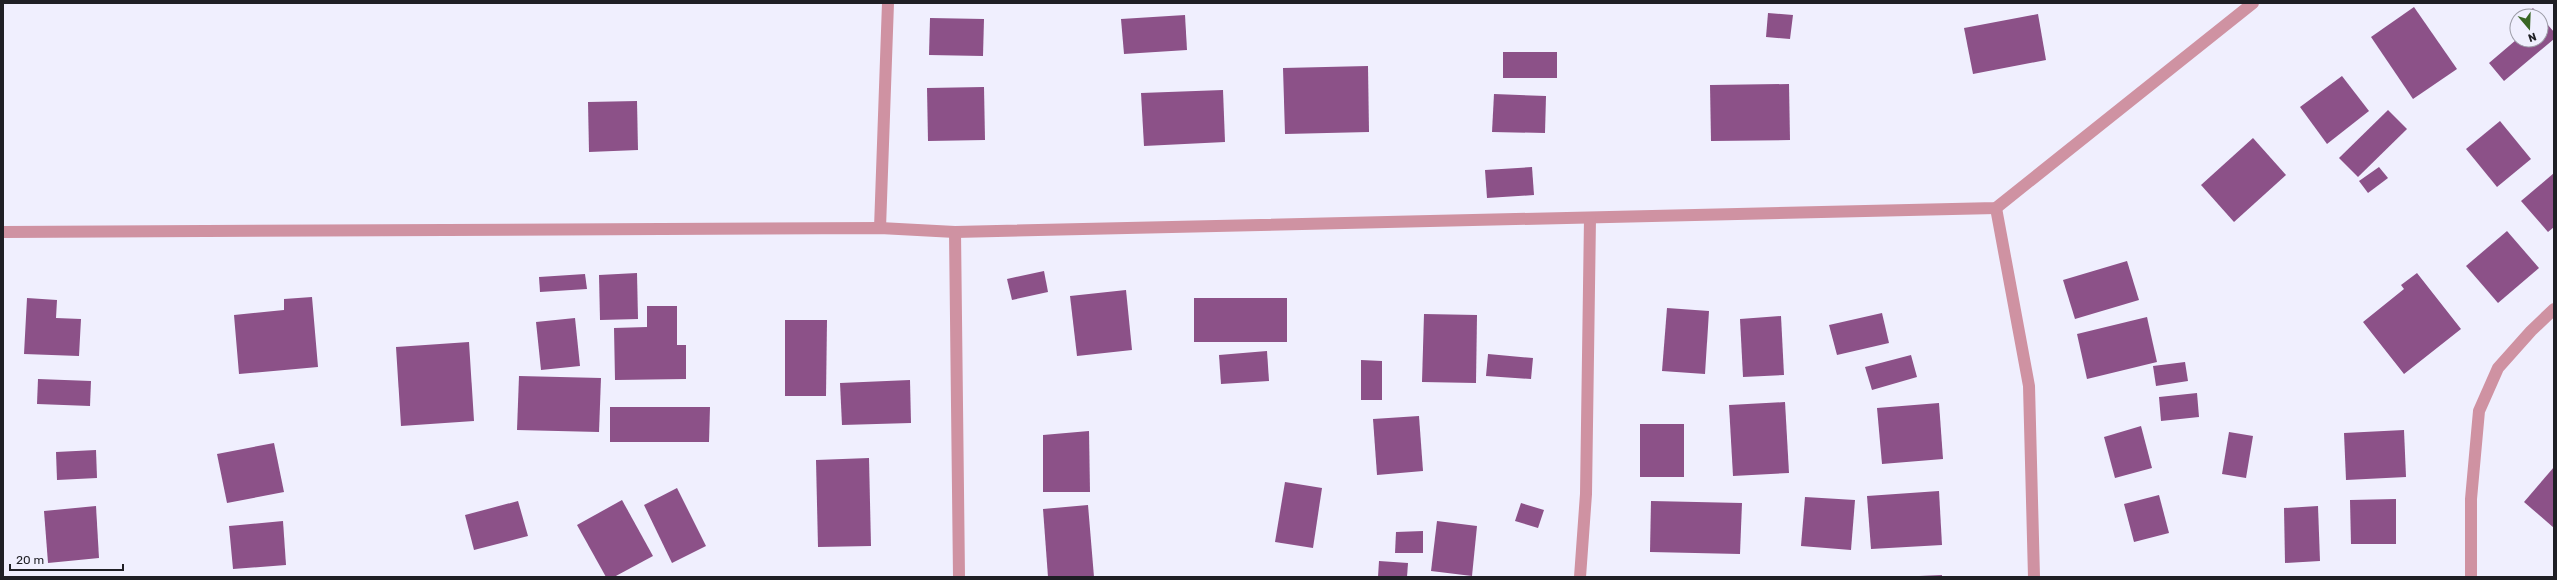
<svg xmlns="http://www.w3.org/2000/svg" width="2557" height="580" font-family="Rubik,sans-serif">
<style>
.building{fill:#8c5188}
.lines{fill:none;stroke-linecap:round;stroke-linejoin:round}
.minor{stroke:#cf92a2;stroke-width:12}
</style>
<rect width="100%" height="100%" fill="#f0effe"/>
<!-- building -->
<g class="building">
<path d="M 2414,7 L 2457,69 L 2413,99 L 2371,37 Z"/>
<path d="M 2533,8 L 2540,16 L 2524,16 Z"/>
<path d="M 1768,13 L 1793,15 L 1790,39 L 1766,37 Z"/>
<path d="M 2038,14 L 2046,60 L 1973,74 L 1964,28 Z"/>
<path d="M 1185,15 L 1187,50 L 1124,54 L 1121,19 Z"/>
<path d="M 2541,17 L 2554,32 L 2554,39 L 2504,81 L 2489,63 L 2516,40 L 2541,40 Z"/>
<path d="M 930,18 L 984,19 L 983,56 L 929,55 Z"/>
<rect x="1503" y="52" width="54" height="26"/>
<path d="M 1368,66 L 1369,132 L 1285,134 L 1283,68 Z"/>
<path d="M 2342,76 L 2369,111 L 2327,144 L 2300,107 Z"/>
<path d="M 1789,84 L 1790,140 L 1711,141 L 1710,85 Z"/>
<path d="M 984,87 L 985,140 L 928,141 L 927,88 Z"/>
<path d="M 1223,90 L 1225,142 L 1144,146 L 1141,93 Z"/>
<path d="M 1494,94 L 1546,96 L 1545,133 L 1492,132 Z"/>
<path d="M 637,101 L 638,150 L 589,152 L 588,102 Z"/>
<path d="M 2388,110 L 2407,129 L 2358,177 L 2339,158 Z"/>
<path d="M 2500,121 L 2531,159 L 2497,187 L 2466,149 Z"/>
<path d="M 2253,138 L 2286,175 L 2234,222 L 2201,185 Z"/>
<path d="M 1532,167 L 1534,195 L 1487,198 L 1485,170 Z"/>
<path d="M 2379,167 L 2388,178 L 2368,193 L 2359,181 Z"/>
<path d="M 2554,173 L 2554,227 L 2548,232 L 2521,201 Z"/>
<path d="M 2507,231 L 2539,268 L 2498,303 L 2466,266 Z"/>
<path d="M 2127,261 L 2139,300 L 2075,319 L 2063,280 Z"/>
<path d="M 1044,271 L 1048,292 L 1012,300 L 1007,279 Z"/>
<path d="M 637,273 L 638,319 L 600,320 L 599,275 Z"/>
<path d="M 2417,273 L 2461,329 L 2404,374 L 2363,322 L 2404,289 L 2401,285 Z"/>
<path d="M 585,274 L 587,289 L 540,292 L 539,277 Z"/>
<path d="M 1126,290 L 1132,350 L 1077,356 L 1070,296 Z"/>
<path d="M 312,297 L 318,367 L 239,374 L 234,315 L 284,310 L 284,299 Z"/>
<path d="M 27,298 L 57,300 L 56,318 L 81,319 L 79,356 L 24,354 Z"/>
<rect x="1194" y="298" width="93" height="44"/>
<path d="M 647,306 L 677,306 L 677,345 L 686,345 L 686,379 L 615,380 L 614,328 L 647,327 Z"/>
<path d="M 1667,308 L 1709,311 L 1705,374 L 1662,371 Z"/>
<path d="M 1882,313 L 1889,343 L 1837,355 L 1829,325 Z"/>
<path d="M 1424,314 L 1477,315 L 1476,383 L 1422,382 Z"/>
<path d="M 1781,316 L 1784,375 L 1743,377 L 1740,319 Z"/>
<path d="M 2147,317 L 2157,362 L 2087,379 L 2077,334 Z"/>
<path d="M 575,318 L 580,366 L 541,370 L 536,322 Z"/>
<path d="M 785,320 L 827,320 L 826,396 L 785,396 Z"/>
<path d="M 469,342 L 474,421 L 401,426 L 396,347 Z"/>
<path d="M 1267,351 L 1269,381 L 1221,384 L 1219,355 Z"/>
<path d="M 1488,354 L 1533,358 L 1531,379 L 1486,376 Z"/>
<path d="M 1911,355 L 1917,377 L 1872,390 L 1865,367 Z"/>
<path d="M 1361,360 L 1382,361 L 1382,400 L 1361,400 Z"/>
<path d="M 2185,362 L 2188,381 L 2156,386 L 2153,366 Z"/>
<path d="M 519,376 L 601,378 L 599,432 L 517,430 Z"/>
<path d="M 38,379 L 91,381 L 90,406 L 37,404 Z"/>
<path d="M 910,380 L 911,423 L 842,425 L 840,383 Z"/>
<path d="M 2197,393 L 2199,417 L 2161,421 L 2159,397 Z"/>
<path d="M 1785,402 L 1789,473 L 1733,476 L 1729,405 Z"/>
<path d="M 1939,403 L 1943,459 L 1882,464 L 1877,408 Z"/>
<path d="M 610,407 L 710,407 L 709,442 L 610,442 Z"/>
<path d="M 1419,416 L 1423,471 L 1377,475 L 1373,419 Z"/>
<rect x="1640" y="424" width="44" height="53"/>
<path d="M 2141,426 L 2152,468 L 2115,478 L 2104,437 Z"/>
<path d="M 2404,430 L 2406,477 L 2346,480 L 2344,433 Z"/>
<path d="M 1089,431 L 1090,492 L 1043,492 L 1043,435 Z"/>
<path d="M 2229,432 L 2253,436 L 2246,478 L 2222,474 Z"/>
<path d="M 274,443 L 284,492 L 227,503 L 217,454 Z"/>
<path d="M 96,450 L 97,478 L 57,480 L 56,452 Z"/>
<path d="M 869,458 L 871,546 L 818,547 L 816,460 Z"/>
<path d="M 2554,467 L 2554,528 L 2524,502 Z"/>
<path d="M 1285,482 L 1322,488 L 1313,548 L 1275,542 Z"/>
<path d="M 677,488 L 706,546 L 672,563 L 644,505 Z"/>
<path d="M 1939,491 L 1942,545 L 1871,549 L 1867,496 Z"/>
<path d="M 2159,495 L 2169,533 L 2134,542 L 2124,504 Z"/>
<path d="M 1805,497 L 1855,500 L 1851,550 L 1801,546 Z"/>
<path d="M 2396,499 L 2396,544 L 2351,544 L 2350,500 Z"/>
<path d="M 622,500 L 653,556 L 614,577 L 606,577 L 577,525 Z"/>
<path d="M 518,501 L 528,536 L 474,550 L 465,515 Z"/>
<path d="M 1651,501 L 1742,503 L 1740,554 L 1650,552 Z"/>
<path d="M 1521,503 L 1544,510 L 1538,528 L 1515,521 Z"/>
<path d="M 1088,505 L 1094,577 L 1048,577 L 1043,509 Z"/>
<path d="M 96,506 L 99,558 L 48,563 L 44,511 Z"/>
<path d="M 2318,506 L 2320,561 L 2285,563 L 2284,508 Z"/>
<path d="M 283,521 L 286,565 L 233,569 L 229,526 Z"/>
<path d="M 1437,521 L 1477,526 L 1472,576 L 1431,571 Z"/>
<path d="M 1423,531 L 1423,553 L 1395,553 L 1396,532 Z"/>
<path d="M 1379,561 L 1408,563 L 1407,577 L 1378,577 Z"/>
<path d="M 1942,575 L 1942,577 L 1919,577 L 1919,576 Z"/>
</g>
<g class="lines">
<!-- minor -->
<g class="minor">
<path d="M 1996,208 L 2029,386 L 2034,577"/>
<path d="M 880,228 L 888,3"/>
<path d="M 3,232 L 880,228 L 955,232 L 1996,208 L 2253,3"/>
<path d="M 955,232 L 959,577"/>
<path d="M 1580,577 L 1586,494 L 1590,218"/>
<path d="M 2471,577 L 2471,499 L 2479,411 L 2498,368 L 2531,331 L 2554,309"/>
</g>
</g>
<!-- border -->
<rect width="2557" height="580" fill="none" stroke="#1f1f25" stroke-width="8"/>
<!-- north arrow -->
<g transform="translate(2529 28) rotate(161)"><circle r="19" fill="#f0effe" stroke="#9c9ca7"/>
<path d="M0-3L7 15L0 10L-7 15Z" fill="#396624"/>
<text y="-6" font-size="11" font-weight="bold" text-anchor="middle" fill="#1f1f25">N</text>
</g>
<!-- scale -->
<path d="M10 564v6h113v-6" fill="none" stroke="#1f1f25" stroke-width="2"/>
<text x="16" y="564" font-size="12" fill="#1f1f25" stroke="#f0effe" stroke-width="3" paint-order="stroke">20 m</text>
</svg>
